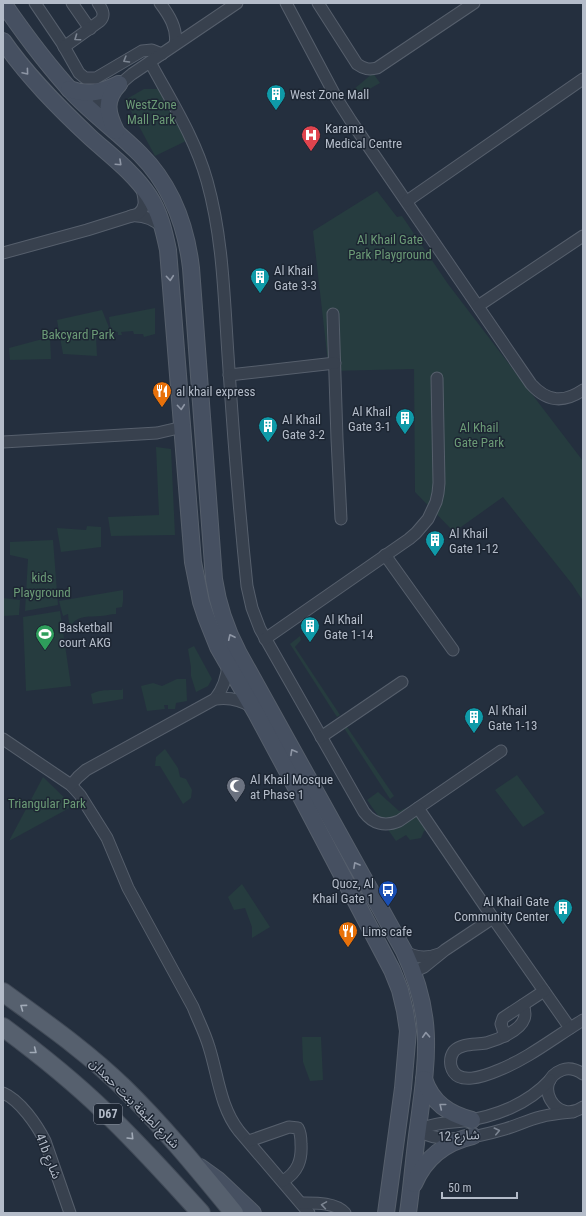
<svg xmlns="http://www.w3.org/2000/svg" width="586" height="1216" font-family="'Roboto Condensed','Noto Sans Arabic',sans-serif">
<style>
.green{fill:#263c3f}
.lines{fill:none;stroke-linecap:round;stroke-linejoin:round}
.street-casing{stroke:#565f6c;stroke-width:13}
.secondary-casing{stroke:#565f6c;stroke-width:18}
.primary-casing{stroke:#414a57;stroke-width:20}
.street{stroke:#38414e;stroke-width:11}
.secondary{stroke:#465061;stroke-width:16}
.primary{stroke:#56606e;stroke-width:18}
.oneway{stroke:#7c8592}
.oneway2{stroke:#8e96a5}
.oneway3{stroke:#a1aab7}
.labels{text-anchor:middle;stroke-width:3;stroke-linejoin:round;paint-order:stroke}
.shield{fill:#1d2633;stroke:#878f9c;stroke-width:1}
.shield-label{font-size:12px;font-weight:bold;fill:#b4bcc9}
.poi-label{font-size:13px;fill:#b4bcc9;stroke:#1d2633;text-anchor:start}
.park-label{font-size:13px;fill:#6b9a76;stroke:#1d2633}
.street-label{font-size:13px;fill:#b4bcc9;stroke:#1d2633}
</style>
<rect width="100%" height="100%" fill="#242f3e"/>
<!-- green -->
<g class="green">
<path d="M 373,73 L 380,83 L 355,97 L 353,90 Z"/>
<path d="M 144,89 L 159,89 L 186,141 L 155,156 L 125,100 Z"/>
<path d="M 377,191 L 397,217 L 402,216 L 448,284 L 583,461 L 583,601 L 572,584 L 503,497 L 454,532 L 415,492 L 414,369 L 329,371 L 313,231 Z"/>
<path d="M 155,308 L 155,334 L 144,337 L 143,334 L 134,334 L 133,331 L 121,332 L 122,335 L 118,335 L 118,332 L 111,331 L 109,317 Z"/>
<path d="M 102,310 L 110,330 L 96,337 L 97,356 L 63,354 L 57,320 Z"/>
<path d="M 50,337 L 51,359 L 10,360 L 9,348 Z"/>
<path d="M 156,447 L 171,449 L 175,535 L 111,536 L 108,517 L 159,515 Z"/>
<path d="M 87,526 L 101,527 L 101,547 L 61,552 L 57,528 L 86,530 Z"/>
<path d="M 53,540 L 58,605 L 25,611 L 28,559 L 10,555 L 10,542 Z"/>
<path d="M 123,590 L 123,601 L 122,607 L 116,608 L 116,614 C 111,614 105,616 100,616 C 90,617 79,615 72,624 L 69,623 L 68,614 L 63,616 L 59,601 Z"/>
<path d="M 3,598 L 20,600 L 19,615 L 3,616 Z"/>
<path d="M 60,611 L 71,686 L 26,691 L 23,617 Z"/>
<path d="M 300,636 L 301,640 L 295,647 L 340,715 L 337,717 L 290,644 Z"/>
<path d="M 194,646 L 212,679 L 208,686 L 196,692 L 191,676 L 191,667 L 188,649 Z"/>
<path d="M 177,679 L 186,679 L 187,701 L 176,703 L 175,709 L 168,709 L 168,705 L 164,705 L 165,709 L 147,711 L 141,686 L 153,683 L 162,686 Z"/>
<path d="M 123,688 L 123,699 L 93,704 L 91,694 C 100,689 111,690 122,690 Z"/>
<path d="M 347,727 L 394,796 L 390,799 L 344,728 Z"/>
<path d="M 165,749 L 178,768 L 180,777 L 186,779 L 192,790 L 191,798 L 183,804 L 160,766 L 155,766 L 156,757 Z"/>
<path d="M 517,775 L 545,813 L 523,827 L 495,790 Z"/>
<path d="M 43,777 L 73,806 L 9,841 Z"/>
<path d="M 378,792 L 399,811 L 413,805 L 428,828 L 424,831 L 421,838 L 410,840 L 406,835 L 396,841 L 367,800 Z"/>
<path d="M 242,884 L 270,927 L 252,938 L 252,927 L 245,908 L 234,910 L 228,897 Z"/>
<path d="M 302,1037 L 321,1037 L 323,1080 L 310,1081 L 303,1062 Z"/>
</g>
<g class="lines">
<!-- street casing -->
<g class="street-casing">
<g id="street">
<path d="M 35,3 L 62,43 L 79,73 L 85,78 L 96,78 L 142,51 L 152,50 L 162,54"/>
<path d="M 72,3 L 90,29"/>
<path d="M 160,3 C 169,15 178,29 175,44"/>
<path d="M 286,3 L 337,99 L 351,121 L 531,384 C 547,402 564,403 583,390"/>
<path d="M 318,3 L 357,64 C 364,69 369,70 377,68 L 474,3"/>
<path d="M 64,47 L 100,21 C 106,15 102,9 98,3"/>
<path d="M 150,62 C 171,101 195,138 207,181 C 223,238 224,297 228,355 C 233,432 239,509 247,586 L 252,608 L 260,629 L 364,812 C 373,824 385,827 399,821 L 501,751"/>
<path d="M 89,109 C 105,101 118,85 132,74 C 167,50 202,27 237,3"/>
<path d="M 407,201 L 583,79"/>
<path d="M 131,216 C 143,215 154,219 163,228"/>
<path d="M 3,253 L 87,230 L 138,214 C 147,207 144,199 142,189"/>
<path d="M 478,306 L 583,236"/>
<path d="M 333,314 L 337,439 L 341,519"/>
<path d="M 229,375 L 335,363"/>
<path d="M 3,442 L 157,433 L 183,427"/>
<path d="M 385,555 L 453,650"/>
<path d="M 265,639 L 409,539 L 416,533 L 428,519 L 436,502 L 438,493 L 439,483 L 437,378"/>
<path d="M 215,699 C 223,689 227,678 228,664"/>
<path d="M 321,737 L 402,682"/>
<path d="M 3,739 L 71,785 L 80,795 L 107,838 L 128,888 L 193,1007 C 198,1020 205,1033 209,1047 C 218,1075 220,1107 239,1131 L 309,1213"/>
<path d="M 71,785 L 78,777 L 86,770 L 215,699 C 229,697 240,699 252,707"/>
<path d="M 418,808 L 493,918 L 570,1028"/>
<path d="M 404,951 C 415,958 426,959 439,954"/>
<path d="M 413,972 L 424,967 L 445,950 L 493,918"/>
<path d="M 523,1005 C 525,1010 526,1014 524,1019 C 520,1031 497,1040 486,1043 C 475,1045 462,1043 454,1051 C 451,1055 450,1061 451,1066 C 456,1087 485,1076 499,1070 C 529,1058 555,1037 583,1020"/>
<path d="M 505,1036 L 501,1024 L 503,1018 L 544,991"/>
<path d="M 583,1074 C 577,1070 570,1067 562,1070 C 531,1082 556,1126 583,1107"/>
<path d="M 3,1093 C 20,1100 37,1125 45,1141 L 70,1213"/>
<path d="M 418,1131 C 443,1145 478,1137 505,1129 C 516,1126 528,1120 540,1117 C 550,1114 562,1113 573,1112"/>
<path d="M 418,1131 C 431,1123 447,1123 463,1121 C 495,1117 528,1104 550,1080"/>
<path d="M 249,1141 L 289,1127 L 298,1128 C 301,1133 301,1138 301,1144 C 302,1160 298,1172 283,1181"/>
<path d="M 301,1203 C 314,1203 335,1202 345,1213"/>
</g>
</g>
<!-- secondary casing -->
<g class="secondary-casing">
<g id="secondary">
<path d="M 3,3 C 25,35 48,66 74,94 C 95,116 119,133 140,154 C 171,185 186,225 191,268 L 214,579 C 218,606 226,629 238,652 L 404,951 C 435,1017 427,1059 418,1128 C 414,1156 412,1185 408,1213"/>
<path d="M 3,41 C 28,77 59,108 91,138 C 111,156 134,173 149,196 C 160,213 164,231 168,250 L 193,562 L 201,602 L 206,617 L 218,647 L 256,713 L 300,795 L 392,970 L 400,990 L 405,1011 L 408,1031 L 403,1088 L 386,1213"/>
<path d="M 69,89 C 88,96 102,92 119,84"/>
<path d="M 116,131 C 107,113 104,100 119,84"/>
<path d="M 424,1079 C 432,1103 449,1114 472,1120"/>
<path d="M 200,1167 L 218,1180 L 253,1213"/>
<path d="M 414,1184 C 425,1158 446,1142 473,1136"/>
</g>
</g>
<!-- primary casing -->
<g class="primary-casing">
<g id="primary">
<path d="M 3,992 C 44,1022 86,1051 123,1087 C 163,1126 198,1169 234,1213"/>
<path d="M 3,1027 C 38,1053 73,1081 104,1111 C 138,1143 169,1178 201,1213"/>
</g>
</g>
<!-- street -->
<use href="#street" class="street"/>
<!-- secondary -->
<use href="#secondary" class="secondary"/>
<!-- primary -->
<use href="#primary" class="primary"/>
</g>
<!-- one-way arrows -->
<defs><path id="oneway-chevron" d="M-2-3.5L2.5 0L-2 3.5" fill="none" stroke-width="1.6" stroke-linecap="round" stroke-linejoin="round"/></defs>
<g class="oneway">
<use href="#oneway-chevron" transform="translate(77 38) rotate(145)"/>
<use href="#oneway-chevron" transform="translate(126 60) rotate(149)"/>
<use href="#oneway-chevron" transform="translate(497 1131) rotate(-13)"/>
<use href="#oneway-chevron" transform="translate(324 1205) rotate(-171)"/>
</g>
<g class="oneway2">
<use href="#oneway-chevron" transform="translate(26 72) rotate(50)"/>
<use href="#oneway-chevron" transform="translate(119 163) rotate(43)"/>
<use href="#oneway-chevron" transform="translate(170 278) rotate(85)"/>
<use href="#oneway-chevron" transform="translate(181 407) rotate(85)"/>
<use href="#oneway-chevron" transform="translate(231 637) rotate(-115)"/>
<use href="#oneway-chevron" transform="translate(293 752) rotate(-119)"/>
<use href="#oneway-chevron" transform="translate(356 865) rotate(-119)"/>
<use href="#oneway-chevron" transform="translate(426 1035) rotate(-93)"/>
<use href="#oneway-chevron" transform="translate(442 1106) rotate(-141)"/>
</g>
<g class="oneway3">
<use href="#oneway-chevron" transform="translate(23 1007) rotate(-144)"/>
<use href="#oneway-chevron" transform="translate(34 1051) rotate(38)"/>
<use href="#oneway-chevron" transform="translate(131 1137) rotate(46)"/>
</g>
<!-- icons -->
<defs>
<g id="building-pin" transform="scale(1)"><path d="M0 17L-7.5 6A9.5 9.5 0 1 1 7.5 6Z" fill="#0f9aa8" stroke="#1d2633"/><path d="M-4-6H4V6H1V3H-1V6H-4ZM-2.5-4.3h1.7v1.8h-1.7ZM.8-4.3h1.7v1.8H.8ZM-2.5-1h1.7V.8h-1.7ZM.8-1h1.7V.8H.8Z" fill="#fff"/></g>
<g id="hospital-pin" transform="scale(1)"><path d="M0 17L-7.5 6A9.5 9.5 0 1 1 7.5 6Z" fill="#e0444e" stroke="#1d2633"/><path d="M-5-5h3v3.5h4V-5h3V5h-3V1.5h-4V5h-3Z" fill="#fff"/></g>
<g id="restaurant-pin" transform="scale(1)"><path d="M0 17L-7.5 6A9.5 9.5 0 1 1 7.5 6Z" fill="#e8710a" stroke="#1d2633"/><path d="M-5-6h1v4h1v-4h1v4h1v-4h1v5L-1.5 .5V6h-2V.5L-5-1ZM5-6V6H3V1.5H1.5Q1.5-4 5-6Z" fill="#fff"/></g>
<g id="stadium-pin" transform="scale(1)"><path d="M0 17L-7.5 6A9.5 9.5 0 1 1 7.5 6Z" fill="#2e9e5b" stroke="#1d2633"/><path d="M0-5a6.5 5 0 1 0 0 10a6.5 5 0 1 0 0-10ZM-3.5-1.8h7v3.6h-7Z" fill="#fff"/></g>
<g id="mosque-pin" transform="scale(1)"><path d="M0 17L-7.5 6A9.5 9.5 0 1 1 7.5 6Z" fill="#6b7280" stroke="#1d2633"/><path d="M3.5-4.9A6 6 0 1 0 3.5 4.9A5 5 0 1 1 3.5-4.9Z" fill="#fff"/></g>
<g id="bus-pin" transform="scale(1)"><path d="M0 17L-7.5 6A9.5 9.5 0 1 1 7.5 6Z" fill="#1a4fb4" stroke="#1d2633"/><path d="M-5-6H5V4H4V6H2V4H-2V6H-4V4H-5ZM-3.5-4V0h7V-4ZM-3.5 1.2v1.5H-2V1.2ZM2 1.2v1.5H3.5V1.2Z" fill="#fff"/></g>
</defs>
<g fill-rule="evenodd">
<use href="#building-pin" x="276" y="94"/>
<use href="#hospital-pin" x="311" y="135"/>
<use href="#building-pin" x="260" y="277"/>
<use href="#restaurant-pin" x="162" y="391"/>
<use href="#building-pin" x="405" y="418"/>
<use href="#building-pin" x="268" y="426"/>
<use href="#building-pin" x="435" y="540"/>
<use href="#building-pin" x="310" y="626"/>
<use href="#stadium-pin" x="45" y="634"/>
<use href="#building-pin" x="474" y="717"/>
<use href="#mosque-pin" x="236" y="786"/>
<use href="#bus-pin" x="388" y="890"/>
<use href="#building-pin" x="563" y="908"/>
<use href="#restaurant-pin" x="348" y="931"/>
</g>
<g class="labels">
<!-- shield labels -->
<rect class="shield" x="94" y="1104" width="28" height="20" rx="3"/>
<g class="shield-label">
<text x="108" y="1118">D67</text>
</g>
<!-- poi labels -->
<g class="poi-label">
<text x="290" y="99">West Zone Mall</text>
<text x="325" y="133">Karama<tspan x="325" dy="15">Medical Centre</tspan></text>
<text x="274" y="275">Al Khail<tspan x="274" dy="15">Gate 3-3</tspan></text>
<text x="176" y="396">al khail express</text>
<text x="391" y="416" text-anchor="end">Al Khail<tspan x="391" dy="15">Gate 3-1</tspan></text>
<text x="282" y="424">Al Khail<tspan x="282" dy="15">Gate 3-2</tspan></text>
<text x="449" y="538">Al Khail<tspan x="449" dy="15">Gate 1-12</tspan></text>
<text x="324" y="624">Al Khail<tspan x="324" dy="15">Gate 1-14</tspan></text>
<text x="59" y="632">Basketball<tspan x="59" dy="15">court AKG</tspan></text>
<text x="488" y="715">Al Khail<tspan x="488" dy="15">Gate 1-13</tspan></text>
<text x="250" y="784">Al Khail Mosque<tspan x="250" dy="15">at Phase 1</tspan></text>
<text x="374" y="888" text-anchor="end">Quoz, Al<tspan x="374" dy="15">Khail Gate 1</tspan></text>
<text x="549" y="906" text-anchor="end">Al Khail Gate<tspan x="549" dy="15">Community Center</tspan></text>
<text x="362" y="936">Lims cafe</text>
</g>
<!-- park labels -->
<g class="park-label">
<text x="151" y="109">WestZone<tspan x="151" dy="15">Mall Park</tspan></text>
<text x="390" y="244">Al Khail Gate<tspan x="390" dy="15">Park Playground</tspan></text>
<text x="78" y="339">Bakcyard Park</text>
<text x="479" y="432">Al Khail<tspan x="479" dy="15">Gate Park</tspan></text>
<text x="42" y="582">kids<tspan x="42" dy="15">Playground</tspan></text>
<text x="47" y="808">Triangular Park</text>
</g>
<!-- street labels -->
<g class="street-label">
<text transform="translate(135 1103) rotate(45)" y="5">شارع لطيفة بنت حمدان</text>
<text transform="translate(459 1135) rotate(-3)" y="5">شارع 12</text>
<text transform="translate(49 1156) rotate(68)" y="5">41b شارع</text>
</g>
</g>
<!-- border -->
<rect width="586" height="1216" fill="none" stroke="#b4bcc9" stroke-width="8"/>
<!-- scale -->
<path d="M442 1192v6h75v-6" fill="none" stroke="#b4bcc9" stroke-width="2"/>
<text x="448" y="1192" font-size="12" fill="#b4bcc9" stroke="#1d2633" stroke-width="3" paint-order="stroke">50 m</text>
</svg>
